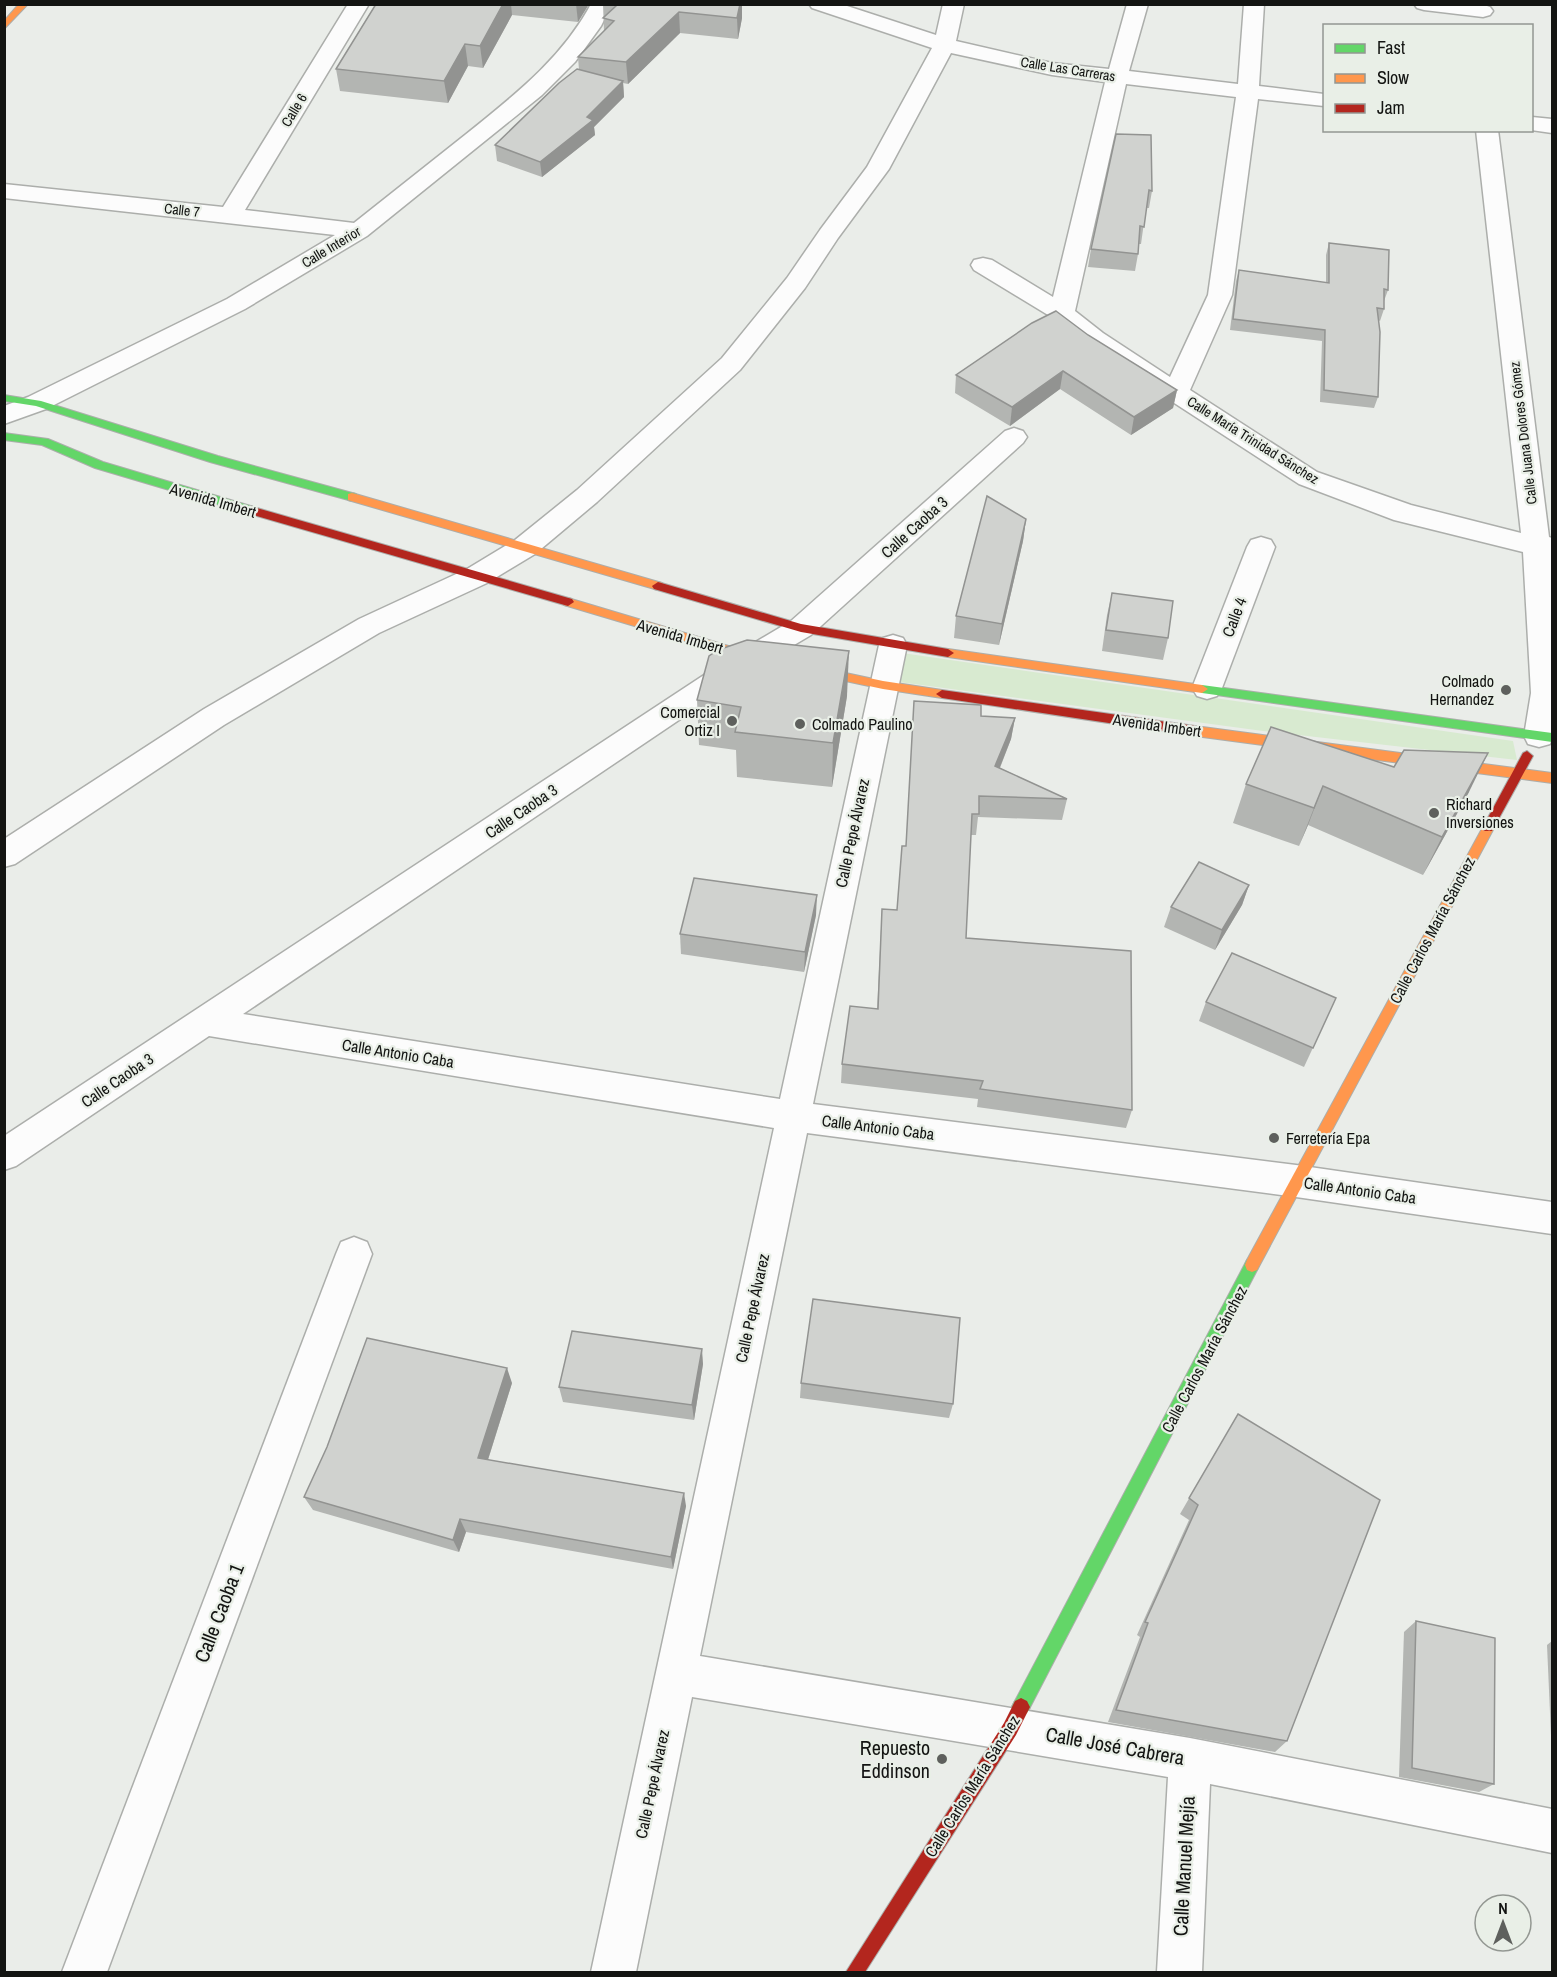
<svg xmlns="http://www.w3.org/2000/svg" width="1557" height="1977" font-family="'Archivo Narrow',sans-serif">
<style>
.green{fill:#d8ead0}
.lines{fill:none;stroke-linecap:round;stroke-linejoin:round}
.street-casing{stroke:#acaeab;stroke-width:3}
.fast-casing{stroke:#acaeab;stroke-width:2}
.slow-casing{stroke:#acaeab;stroke-width:2}
.jam-casing{stroke:#acaeab;stroke-width:2}
.street{fill:#fcfcfc;fill-rule:evenodd}
.fast{fill:#63d668;fill-rule:evenodd}
.slow{fill:#ff974d;fill-rule:evenodd}
.jam{fill:#b3261e;fill-rule:evenodd}
.wall{fill:#b3b5b2}
.shaded-wall{fill:#929391}
.building{fill:#d0d2cf;stroke:#929391;stroke-width:1.5}
.poi-dot{fill:#5e605d;stroke:#e9efe7;stroke-width:2}
.labels{text-anchor:middle;stroke-width:4.5;stroke-linejoin:round;paint-order:stroke}
.far-street-label{font-size:14px;fill:#131412;stroke:#e9efe7}
.street-label{font-size:16px;fill:#131412;stroke:#e9efe7}
.poi-label{font-size:16px;fill:#131412;stroke:#e9efe7;text-anchor:start}
.near-street-label{font-size:20px;fill:#131412;stroke:#e9efe7}
.near-poi-label{font-size:20px;fill:#131412;stroke:#e9efe7;text-anchor:end}
</style>
<rect width="100%" height="100%" fill="#eaede9"/>
<!-- green -->
<path class="green" d="M 902,653 L 1513,741 L 1517,760 L 1263,731 L 899,682 Z"/>
<g class="lines">
<!-- street casing -->
<g class="street-casing">
<g id="street">
<path d="M 348,4 L 369,4 L 245,210 L 354,223 C 391,194 428,164 465,135 C 513,96 561,60 591,4 L 612,4 L 601,26 L 575,62 L 542,95 L 367,236 L 245,309 L 46,409 L 4,424 L 4,406 L 28,397 L 227,299 L 335,235 L 4,198 L 4,184 L 223,207 Z"/>
<path d="M 809,4 L 841,4 L 936,35 L 943,4 L 964,4 L 956,41 L 1052,63 L 1109,69 L 1127,4 L 1148,4 L 1129,71 L 1238,84 L 1244,4 L 1264,4 L 1259,86 L 1324,94 L 1324,106 L 1258,99 L 1232,295 L 1190,390 L 1317,472 L 1411,505 L 1521,533 L 1476,130 L 1498,130 L 1549,537 L 1552,538 L 1552,556 L 1551,556 L 1552,739 L 1550,744 L 1539,747 L 1528,744 L 1524,736 L 1531,693 L 1523,552 L 1394,520 L 1299,484 L 1085,345 L 1053,318 L 974,270 L 971,265 L 974,260 L 983,258 L 992,260 L 1053,297 L 1105,82 L 1052,75 L 951,53 L 889,169 L 838,238 L 805,288 L 740,370 L 597,502 L 535,554 L 487,583 L 379,633 L 224,725 L 15,864 L 4,867 L 4,839 L 204,709 L 359,619 L 467,569 L 515,540 L 577,490 L 722,358 L 787,278 L 820,230 L 867,167 L 932,48 L 812,8 ZM 1126,84 L 1236,97 L 1208,295 L 1170,377 L 1103,333 L 1075,311 Z"/>
<path d="M 1414,4 L 1481,4 L 1490,7 L 1493,11 L 1490,15 L 1483,17 L 1424,10 L 1417,8 Z"/>
<path d="M 1532,117 L 1552,119 L 1552,133 L 1531,130 Z"/>
<path d="M 1014,428 L 1023,431 L 1027,437 L 1023,443 L 811,635 L 762,664 L 243,1014 L 780,1099 L 879,645 L 883,638 L 893,635 L 903,638 L 907,645 L 813,1104 L 1296,1165 L 1552,1202 L 1552,1234 L 1296,1197 L 807,1133 L 700,1656 L 1190,1738 L 1552,1809 L 1552,1853 L 1210,1784 L 1202,1972 L 1157,1972 L 1168,1777 L 692,1697 L 636,1972 L 591,1972 L 774,1128 L 209,1036 L 16,1166 L 4,1170 L 4,1136 L 742,650 L 791,621 L 1005,431 Z"/>
<path d="M 1261,537 L 1271,540 L 1275,547 L 1222,688 L 1217,696 L 1207,699 L 1197,696 L 1192,688 L 1247,547 L 1251,540 Z"/>
<path d="M 354,1237 L 367,1242 L 372,1254 L 107,1972 L 62,1972 L 336,1254 L 341,1242 Z"/>
</g>
</g>
<!-- fast casing -->
<g class="fast-casing">
<g id="fast">
<path d="M 4,395 L 41,401 L 218,456 L 356,494 L 358,497 L 352,501 L 210,462 L 36,406 L 4,401 Z"/>
<path d="M 4,433 L 48,439 L 103,462 L 254,507 L 256,510 L 250,514 L 95,468 L 42,445 L 4,440 Z"/>
<path d="M 1202,685 L 1552,733 L 1552,742 L 1202,693 L 1196,689 Z"/>
<path d="M 1252,1258 L 1257,1260 L 1259,1265 L 1257,1270 L 1027,1713 L 1021,1716 L 1015,1713 L 1012,1707 L 1015,1701 L 1247,1260 Z"/>
</g>
</g>
<!-- slow casing -->
<g class="slow-casing">
<g id="slow">
<path d="M 19,4 L 28,4 L 4,29 L 4,21 Z"/>
<path d="M 352,493 L 662,583 L 664,586 L 658,590 L 348,500 L 348,494 Z"/>
<path d="M 568,598 L 752,653 L 883,681 L 942,690 L 948,694 L 942,698 L 883,689 L 752,661 L 564,605 L 562,602 L 564,599 Z"/>
<path d="M 948,649 L 1202,685 L 1208,689 L 1202,693 L 948,657 L 942,653 Z"/>
<path d="M 1195,726 L 1552,773 L 1552,783 L 1195,736 L 1189,731 Z"/>
<path d="M 1488,823 L 1494,828 L 1257,1270 L 1252,1272 L 1247,1270 L 1245,1265 L 1247,1260 L 1484,825 Z"/>
</g>
</g>
<!-- jam casing -->
<g class="jam-casing">
<g id="jam">
<path d="M 250,506 L 572,599 L 574,602 L 568,606 L 246,513 L 246,507 Z"/>
<path d="M 658,582 L 801,624 L 948,649 L 954,653 L 948,657 L 801,632 L 654,589 L 652,586 Z"/>
<path d="M 942,690 L 1195,726 L 1201,731 L 1195,736 L 942,698 L 936,694 Z"/>
<path d="M 1527,751 L 1533,756 L 1492,831 L 1484,831 L 1482,828 L 1484,825 L 1523,753 Z"/>
<path d="M 1021,1698 L 1027,1701 L 1030,1707 L 1016,1735 L 865,1972 L 846,1972 L 1004,1723 L 1015,1701 Z"/>
</g>
</g>
<!-- street -->
<use href="#street" class="street"/>
<!-- fast -->
<use href="#fast" class="fast"/>
<!-- slow -->
<use href="#slow" class="slow"/>
<!-- jam -->
<use href="#jam" class="jam"/>
</g>
<!-- wall -->
<g class="wall">
<path d="M 376,4 L 589,4 L 578,22 L 512,15 L 483,68 L 468,66 L 448,103 L 340,91 L 336,69 Z"/>
<path d="M 603,4 L 742,4 L 742,18 L 738,39 L 680,33 L 628,84 L 623,83 L 624,97 L 594,127 L 595,135 L 542,177 L 497,161 L 495,145 L 579,70 L 578,57 L 604,32 Z"/>
<path d="M 1116,134 L 1152,191 L 1149,208 L 1146,208 L 1141,244 L 1138,244 L 1138,254 L 1135,271 L 1088,267 L 1091,249 Z"/>
<path d="M 1329,243 L 1388,290 L 1384,301 L 1384,309 L 1380,321 L 1378,320 L 1378,397 L 1374,408 L 1320,402 L 1322,341 L 1230,330 L 1236,281 L 1239,270 L 1326,283 L 1326,255 Z"/>
<path d="M 1088,335 L 1177,390 L 1173,408 L 1131,435 L 1060,389 L 1010,426 L 955,393 L 956,375 Z"/>
<path d="M 1026,519 L 1023,541 L 999,645 L 954,638 L 956,616 Z"/>
<path d="M 1112,593 L 1168,638 L 1163,660 L 1102,651 L 1107,615 Z"/>
<path d="M 847,696 L 832,787 L 737,777 L 736,750 L 699,745 L 697,700 Z"/>
<path d="M 914,701 L 981,716 L 1015,718 L 1011,739 L 1000,768 L 1067,799 L 1062,820 L 978,817 L 976,835 L 971,835 L 966,938 L 1132,1110 L 1126,1128 L 977,1107 L 978,1099 L 841,1083 L 842,1064 L 877,1009 L 882,909 L 897,910 L 906,846 Z"/>
<path d="M 1271,727 L 1469,792 L 1423,875 L 1308,825 L 1299,846 L 1233,823 L 1246,784 Z"/>
<path d="M 1249,885 L 1242,905 L 1215,950 L 1164,927 L 1171,907 Z"/>
<path d="M 816,915 L 804,972 L 681,954 L 680,934 Z"/>
<path d="M 1336,998 L 1304,1067 L 1199,1021 L 1206,1002 Z"/>
<path d="M 703,1364 L 694,1420 L 563,1402 L 559,1387 Z"/>
<path d="M 512,1383 L 488,1460 L 686,1506 L 673,1569 L 466,1532 L 459,1552 L 313,1510 L 304,1497 Z"/>
<path d="M 801,1383 L 953,1404 L 949,1418 L 800,1398 Z"/>
<path d="M 1238,1414 L 1287,1741 L 1275,1752 L 1108,1722 L 1140,1637 L 1137,1635 L 1189,1520 L 1180,1514 Z"/>
<path d="M 1416,1621 L 1494,1784 L 1479,1792 L 1399,1777 L 1404,1632 Z"/>
<path d="M 1552,1641 L 1552,1758 L 1547,1645 Z"/>
</g>
<!-- shaded-wall -->
<g class="shaded-wall">
<path d="M 503,4 L 511,4 L 512,15 L 483,68 L 480,46 Z"/>
<path d="M 576,4 L 589,4 L 578,22 Z"/>
<path d="M 740,4 L 742,4 L 742,18 L 738,39 L 737,18 Z"/>
<path d="M 679,12 L 680,33 L 628,84 L 626,62 Z"/>
<path d="M 465,44 L 468,66 L 448,103 L 444,81 Z"/>
<path d="M 623,81 L 624,97 L 594,127 L 595,135 L 542,177 L 540,162 Z"/>
<path d="M 1063,371 L 1060,389 L 1010,426 L 1012,407 Z"/>
<path d="M 1177,390 L 1173,408 L 1131,435 L 1134,417 Z"/>
<path d="M 1026,519 L 1023,541 L 999,645 L 1002,624 Z"/>
<path d="M 849,651 L 847,696 L 832,787 L 833,743 Z"/>
<path d="M 1015,718 L 1011,739 L 992,787 L 995,766 Z"/>
<path d="M 1488,753 L 1469,792 L 1423,875 L 1442,837 Z"/>
<path d="M 1323,786 L 1308,825 L 1299,846 L 1314,808 Z"/>
<path d="M 1249,885 L 1242,905 L 1215,950 L 1222,930 Z"/>
<path d="M 817,895 L 816,915 L 804,972 L 805,952 Z"/>
<path d="M 702,1349 L 703,1364 L 694,1420 L 692,1405 Z"/>
<path d="M 507,1368 L 512,1383 L 484,1472 L 478,1458 Z"/>
<path d="M 684,1493 L 686,1506 L 673,1569 L 671,1557 Z"/>
<path d="M 460,1519 L 466,1532 L 459,1552 L 453,1540 Z"/>
</g>
<!-- building -->
<g class="building">
<path d="M 376,4 L 503,4 L 480,46 L 465,44 L 444,81 L 336,69 Z"/>
<path d="M 614,4 L 740,4 L 737,18 L 679,12 L 626,62 L 578,57 L 614,21 L 603,18 L 617,5 Z"/>
<path d="M 577,69 L 623,81 L 587,117 L 593,120 L 540,162 L 495,145 L 559,83 Z"/>
<path d="M 1116,134 L 1151,135 L 1152,191 L 1149,190 L 1144,227 L 1140,226 L 1138,254 L 1091,249 Z"/>
<path d="M 1329,243 L 1389,250 L 1388,290 L 1384,289 L 1384,309 L 1377,308 L 1380,332 L 1378,397 L 1324,390 L 1325,330 L 1233,319 L 1239,270 L 1329,283 Z"/>
<path d="M 1056,311 L 1088,335 L 1177,390 L 1134,417 L 1063,371 L 1012,407 L 956,375 L 1032,323 Z"/>
<path d="M 987,496 L 1026,519 L 1002,624 L 956,616 Z"/>
<path d="M 1112,593 L 1173,601 L 1168,638 L 1106,630 Z"/>
<path d="M 747,640 L 849,651 L 833,743 L 735,732 L 741,707 L 697,700 L 709,656 L 718,650 Z"/>
<path d="M 914,701 L 981,705 L 981,716 L 1015,718 L 995,766 L 1067,799 L 979,796 L 979,814 L 972,814 L 966,938 L 1131,951 L 1132,1110 L 980,1089 L 983,1081 L 842,1064 L 850,1006 L 878,1009 L 882,909 L 897,910 L 902,846 L 906,846 Z"/>
<path d="M 1271,727 L 1394,767 L 1404,750 L 1488,753 L 1442,837 L 1323,786 L 1314,808 L 1246,784 Z"/>
<path d="M 1199,862 L 1249,885 L 1222,930 L 1171,907 Z"/>
<path d="M 694,878 L 817,895 L 805,952 L 680,934 Z"/>
<path d="M 1232,953 L 1336,998 L 1313,1048 L 1206,1002 Z"/>
<path d="M 813,1299 L 960,1318 L 953,1404 L 801,1383 Z"/>
<path d="M 572,1331 L 702,1349 L 692,1405 L 559,1387 Z"/>
<path d="M 367,1338 L 507,1368 L 478,1458 L 684,1493 L 671,1557 L 460,1519 L 453,1540 L 304,1497 L 327,1447 Z"/>
<path d="M 1238,1414 L 1380,1500 L 1287,1741 L 1116,1710 L 1148,1623 L 1145,1622 L 1198,1505 L 1189,1498 Z"/>
<path d="M 1416,1621 L 1495,1638 L 1494,1784 L 1412,1768 Z"/>
</g>
<!-- markers -->
<g class="poi-dot">
<circle cx="1506" cy="690" r="6"/>
<circle cx="732" cy="721" r="6"/>
<circle cx="800" cy="724" r="6"/>
<circle cx="1434" cy="813" r="6"/>
<circle cx="1274" cy="1138" r="6"/>
<circle cx="942" cy="1759" r="6"/>
</g>
<g class="labels">
<!-- far-street labels -->
<g class="far-street-label">
<text transform="translate(1068 69) rotate(9)" y="5">Calle Las Carreras</text>
<text transform="translate(294 110) rotate(-59)" y="5">Calle 6</text>
<text transform="translate(182 210) rotate(6)" y="5">Calle 7</text>
<text transform="translate(331 247) rotate(-31)" y="5">Calle Interior</text>
<text transform="translate(1523 433) rotate(-97)" y="5">Calle Juana Dolores Gómez</text>
<text transform="translate(1253 440) rotate(32)" y="5">Calle María Trinidad Sánchez</text>
</g>
<!-- street labels -->
<g class="street-label">
<text transform="translate(213 500) rotate(16)" y="6">Avenida Imbert</text>
<text transform="translate(914 527) rotate(-42)" y="6">Calle Caoba 3</text>
<text transform="translate(1234 617) rotate(-69)" y="6">Calle 4</text>
<text transform="translate(680 636) rotate(16)" y="6">Avenida Imbert</text>
<text transform="translate(1157 725) rotate(8)" y="6">Avenida Imbert</text>
<text transform="translate(521 811) rotate(-34)" y="6">Calle Caoba 3</text>
<text transform="translate(852 833) rotate(-78)" y="6">Calle Pepe Álvarez</text>
<text transform="translate(1432 930) rotate(-62)" y="6">Calle Carlos María Sánchez</text>
<text transform="translate(398 1053) rotate(9)" y="6">Calle Antonio Caba</text>
<text transform="translate(117 1080) rotate(-34)" y="6">Calle Caoba 3</text>
<text transform="translate(878 1127) rotate(7)" y="6">Calle Antonio Caba</text>
<text transform="translate(1360 1190) rotate(8)" y="6">Calle Antonio Caba</text>
<text transform="translate(752 1308) rotate(-78)" y="6">Calle Pepe Álvarez</text>
<text transform="translate(1204 1359) rotate(-62)" y="6">Calle Carlos María Sánchez</text>
<text transform="translate(652 1784) rotate(-78)" y="6">Calle Pepe Álvarez</text>
<text transform="translate(972 1786) rotate(-58)" y="6">Calle Carlos María Sánchez</text>
</g>
<!-- poi labels -->
<g class="poi-label">
<text x="1494" y="687" text-anchor="end">Colmado<tspan x="1494" dy="18">Hernandez</tspan></text>
<text x="720" y="718" text-anchor="end">Comercial<tspan x="720" dy="18">Ortiz I</tspan></text>
<text x="812" y="730">Colmado Paulino</text>
<text x="1446" y="810">Richard<tspan x="1446" dy="18">Inversiones</tspan></text>
<text x="1286" y="1144">Ferretería Epa</text>
</g>
<!-- near-street labels -->
<g class="near-street-label">
<text transform="translate(219 1613) rotate(-69)" y="7">Calle Caoba 1</text>
<text transform="translate(1115 1746) rotate(10)" y="7">Calle José Cabrera</text>
<text transform="translate(1184 1866) rotate(-87)" y="7">Calle Manuel Mejía</text>
</g>
<!-- near-poi labels -->
<g class="near-poi-label">
<text x="930" y="1755">Repuesto<tspan x="930" dy="23">Eddinson</tspan></text>
</g>
</g>
<!-- border -->
<rect width="1557" height="1977" fill="none" stroke="#131412" stroke-width="12"/>
<!-- legend -->
<rect x="1323" y="24" width="210" height="108" fill="#e9efe7" stroke="#939792" stroke-width="1.5"/>
<rect x="1335" y="44" width="30" height="9" fill="#63d668" stroke="#939792" stroke-width="1.5"/>
<text x="1377" y="54" font-size="18" fill="#131412">Fast</text>
<rect x="1335" y="74" width="30" height="9" fill="#ff974d" stroke="#939792" stroke-width="1.5"/>
<text x="1377" y="84" font-size="18" fill="#131412">Slow</text>
<rect x="1335" y="104" width="30" height="9" fill="#b3261e" stroke="#939792" stroke-width="1.5"/>
<text x="1377" y="114" font-size="18" fill="#131412">Jam</text>
<!-- north arrow -->
<g transform="translate(1503 1923)"><circle r="28" fill="#e9efe7" stroke="#939792" stroke-width="1.5"/>
<path d="M0-4.5L10 22L0 15L-10 22Z" fill="#5e605d"/>
<text y="-9" font-size="16" font-weight="bold" text-anchor="middle" fill="#131412">N</text>
</g>
</svg>
